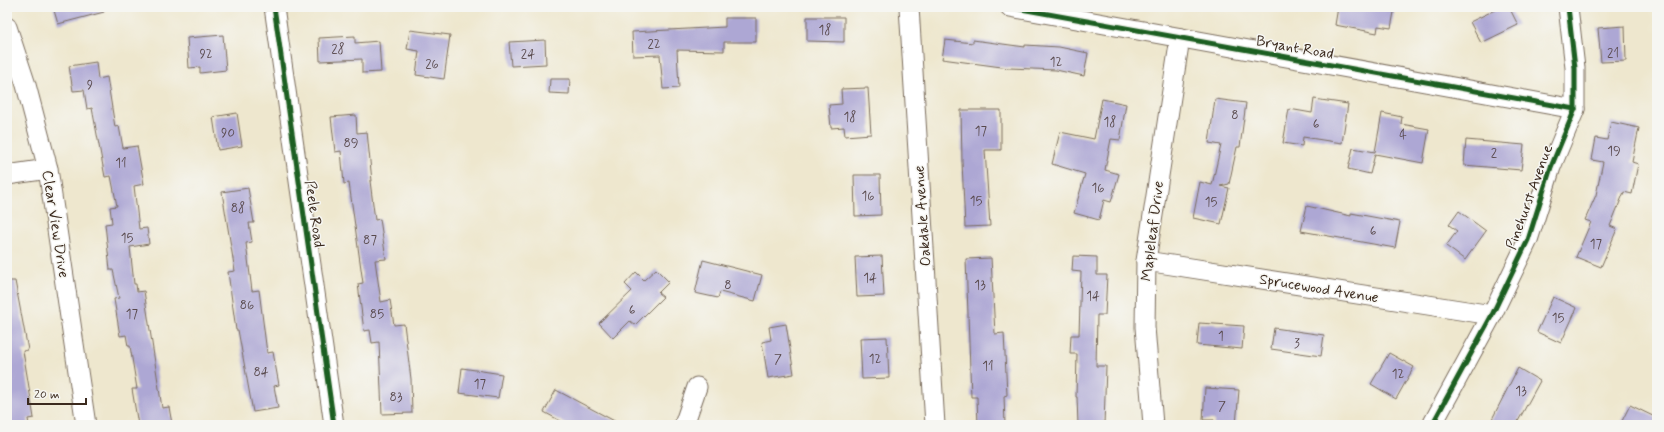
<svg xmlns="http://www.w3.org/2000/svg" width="1664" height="432" font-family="Mynerve,sans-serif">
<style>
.building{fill:#ada7d4}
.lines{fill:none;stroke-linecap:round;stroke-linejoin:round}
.minor-casing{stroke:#7a6c5c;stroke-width:21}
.minor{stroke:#fff;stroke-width:19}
.cycleway-casing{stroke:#f6f6f2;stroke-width:8}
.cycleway{stroke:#1b5e20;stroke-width:5}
.labels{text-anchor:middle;stroke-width:3;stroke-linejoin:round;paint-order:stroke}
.number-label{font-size:13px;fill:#58494c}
.street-label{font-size:15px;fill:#3b2a1e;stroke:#f6f6f2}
</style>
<rect width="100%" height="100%" fill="#f6f6f2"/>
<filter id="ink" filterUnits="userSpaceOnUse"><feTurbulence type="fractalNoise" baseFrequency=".025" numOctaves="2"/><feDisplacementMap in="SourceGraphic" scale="8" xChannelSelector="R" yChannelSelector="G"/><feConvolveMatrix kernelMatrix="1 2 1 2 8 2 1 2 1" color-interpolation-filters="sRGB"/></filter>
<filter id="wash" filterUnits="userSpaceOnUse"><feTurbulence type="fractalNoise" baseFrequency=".012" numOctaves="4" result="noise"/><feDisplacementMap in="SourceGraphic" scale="16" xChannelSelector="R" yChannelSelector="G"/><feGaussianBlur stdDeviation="0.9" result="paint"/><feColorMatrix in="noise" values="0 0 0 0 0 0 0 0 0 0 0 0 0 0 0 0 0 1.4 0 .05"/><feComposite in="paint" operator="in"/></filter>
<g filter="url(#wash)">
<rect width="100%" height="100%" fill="#eee7ce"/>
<g id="blocks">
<!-- building -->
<g class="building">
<path d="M 53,7 L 103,7 L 104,12 L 58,24 Z"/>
<path d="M 1338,7 L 1395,7 L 1391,28 L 1378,26 L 1377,33 L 1335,25 Z"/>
<path d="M 1501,7 L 1509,7 L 1518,25 L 1481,43 L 1470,22 Z"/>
<path d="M 807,17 L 844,17 L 844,42 L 807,41 Z"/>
<path d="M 725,18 L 756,18 L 756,42 L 724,42 L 724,51 L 677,50 L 679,88 L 663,89 L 660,55 L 633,56 L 632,32 L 725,27 Z"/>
<path d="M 1625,26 L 1626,61 L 1601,62 L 1598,28 Z"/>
<path d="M 410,30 L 450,35 L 444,79 L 416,75 L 419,51 L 407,49 Z"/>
<path d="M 223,35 L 226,70 L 200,73 L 200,67 L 189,68 L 187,38 Z"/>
<path d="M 355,36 L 355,43 L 379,41 L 381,72 L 362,73 L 362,59 L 320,61 L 319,38 Z"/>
<path d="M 545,40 L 546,64 L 511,66 L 509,42 Z"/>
<path d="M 945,40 L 973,43 L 973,40 L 1025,47 L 1025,45 L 1059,47 L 1088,53 L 1084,76 L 1056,70 L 1009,68 L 942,59 Z"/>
<path d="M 96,62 L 98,79 L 107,77 L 115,127 L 119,126 L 123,148 L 137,146 L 144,184 L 134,186 L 139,229 L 147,228 L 149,244 L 130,247 L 134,284 L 136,284 L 137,292 L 144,291 L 162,408 L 169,407 L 172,424 L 138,425 L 132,389 L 137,389 L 130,346 L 128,346 L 126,335 L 120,336 L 114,299 L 119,298 L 113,270 L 110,270 L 105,224 L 112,223 L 110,207 L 117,206 L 111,176 L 105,177 L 92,108 L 87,109 L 84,90 L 73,91 L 69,66 Z"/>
<path d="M 550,79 L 570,79 L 569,94 L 549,93 Z"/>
<path d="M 868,88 L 871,134 L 845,136 L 844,127 L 831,128 L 829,105 L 842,104 L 841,89 Z"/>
<path d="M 1102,99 L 1126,104 L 1120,140 L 1111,139 L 1105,170 L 1119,174 L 1111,202 L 1104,200 L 1099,220 L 1074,213 L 1085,174 L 1052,164 L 1060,132 L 1094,139 Z"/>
<path d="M 1215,99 L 1246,103 L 1240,147 L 1237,147 L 1229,184 L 1220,186 L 1229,188 L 1221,224 L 1193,218 L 1200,182 L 1212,185 L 1221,145 L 1209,143 Z"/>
<path d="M 1314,99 L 1348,104 L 1342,143 L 1303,137 L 1302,146 L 1283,143 L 1289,109 L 1312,113 Z"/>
<path d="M 961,110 L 1001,110 L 1001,150 L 985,150 L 990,226 L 965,227 L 962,162 Z"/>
<path d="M 237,113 L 242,146 L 218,150 L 213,117 Z"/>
<path d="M 1382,113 L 1402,117 L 1401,124 L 1429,129 L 1423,163 L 1375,154 L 1370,174 L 1348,169 L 1353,148 L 1375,152 Z"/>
<path d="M 356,115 L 357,133 L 367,132 L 372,181 L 370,181 L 375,220 L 380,219 L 386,259 L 375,260 L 381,302 L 390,300 L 394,325 L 404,324 L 411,379 L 412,413 L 382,414 L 379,342 L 372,343 L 370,330 L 364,331 L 358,284 L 363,283 L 349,183 L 344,184 L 341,151 L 335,152 L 331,117 Z"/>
<path d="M 1611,122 L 1639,128 L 1632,162 L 1638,164 L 1632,194 L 1624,192 L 1610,226 L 1617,229 L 1601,267 L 1576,257 L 1591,222 L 1585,220 L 1596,195 L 1603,162 L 1592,160 L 1596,138 L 1607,140 Z"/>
<path d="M 1466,140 L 1524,145 L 1521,170 L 1464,165 Z"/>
<path d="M 854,175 L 880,175 L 881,215 L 855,216 Z"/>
<path d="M 248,188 L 254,223 L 249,223 L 252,242 L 246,243 L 252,291 L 259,290 L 267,353 L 273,352 L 279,385 L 274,386 L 278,408 L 253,412 L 238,330 L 236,330 L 228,272 L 235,271 L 222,192 Z"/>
<path d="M 1307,206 L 1351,216 L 1351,213 L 1400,222 L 1395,248 L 1301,231 Z"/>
<path d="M 1459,211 L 1486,231 L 1465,260 L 1446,246 L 1457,231 L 1449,225 Z"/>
<path d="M 882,256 L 884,296 L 857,297 L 855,257 Z"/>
<path d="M 1073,256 L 1097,257 L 1097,275 L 1107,275 L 1105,315 L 1097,315 L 1096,366 L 1106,366 L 1104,425 L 1078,425 L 1077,397 L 1076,397 L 1077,354 L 1070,354 L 1071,335 L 1079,335 L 1081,272 L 1072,271 Z"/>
<path d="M 991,258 L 995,334 L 1004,333 L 1007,395 L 1004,396 L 1005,425 L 978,425 L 977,397 L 971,397 L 966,259 Z"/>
<path d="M 703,260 L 762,275 L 755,301 L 720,292 L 718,298 L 695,293 Z"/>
<path d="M 656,269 L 669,282 L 658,293 L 663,297 L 635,325 L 630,321 L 613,338 L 599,323 L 632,291 L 625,284 L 636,272 L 644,280 Z"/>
<path d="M 7,281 L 15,281 L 28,350 L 23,351 L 34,418 L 28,419 L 29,425 L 7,425 Z"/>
<path d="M 1553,297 L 1577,308 L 1561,343 L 1537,332 Z"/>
<path d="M 1199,323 L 1244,326 L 1242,349 L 1197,345 Z"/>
<path d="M 786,324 L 794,374 L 768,378 L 762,342 L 771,340 L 769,327 Z"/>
<path d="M 1274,328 L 1324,335 L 1321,356 L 1271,349 Z"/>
<path d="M 887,337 L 889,378 L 862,379 L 860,338 Z"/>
<path d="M 1389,353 L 1414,367 L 1396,399 L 1371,384 Z"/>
<path d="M 462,368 L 502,374 L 498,398 L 459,393 Z"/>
<path d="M 1518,368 L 1540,381 L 1516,425 L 1489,425 Z"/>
<path d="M 1205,388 L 1239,390 L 1236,425 L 1214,425 L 1214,420 L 1203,420 Z"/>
<path d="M 556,390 L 622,425 L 568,425 L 544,412 Z"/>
<path d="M 1630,405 L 1657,418 L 1657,425 L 1620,425 Z"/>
</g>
</g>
</g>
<g filter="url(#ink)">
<use href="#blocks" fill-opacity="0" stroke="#7a6c5c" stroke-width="1"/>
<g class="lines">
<!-- minor casing -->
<g class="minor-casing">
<g id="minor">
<path d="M 274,7 L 334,425"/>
<path d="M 909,7 L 935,425"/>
<path d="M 1010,7 L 1575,109"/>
<path d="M 7,27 L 26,85 L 48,169 L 86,425"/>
<path d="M 7,175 L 48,169"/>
<path d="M 1146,261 L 1492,315"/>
<path d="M 684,425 L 697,387"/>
<path d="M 1153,425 L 1145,327 L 1146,261 L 1180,38"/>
<path d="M 1432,425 L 1492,315 L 1528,240 L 1551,167 L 1575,109 L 1575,68 L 1568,7"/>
</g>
</g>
<!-- minor -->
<use href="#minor" class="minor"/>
<!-- cycleway casing -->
<g class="cycleway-casing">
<g id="cycleway">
<path d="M 274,7 L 334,425"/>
<path d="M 1010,7 L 1575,109"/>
<path d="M 1432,425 L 1492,315 L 1528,240 L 1551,167 L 1575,109 L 1575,68 L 1568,7"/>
</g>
</g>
<!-- cycleway -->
<use href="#cycleway" class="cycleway"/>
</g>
</g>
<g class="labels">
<!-- number labels -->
<g class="number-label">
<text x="825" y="34">18</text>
<text x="654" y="48">22</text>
<text x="338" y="53">28</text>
<text x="1613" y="57">21</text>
<text x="206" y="58">92</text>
<text x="528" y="58">24</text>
<text x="1056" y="66">12</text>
<text x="432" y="68">26</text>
<text x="90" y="89">9</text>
<text x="1235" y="119">8</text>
<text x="850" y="121">18</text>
<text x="1110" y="126">18</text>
<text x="1316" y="128">6</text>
<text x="981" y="135">17</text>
<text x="228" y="137">90</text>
<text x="1403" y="139">4</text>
<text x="351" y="147">89</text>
<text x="1614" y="155">19</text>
<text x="1494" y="157">2</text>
<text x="121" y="167">11</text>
<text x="1098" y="192">16</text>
<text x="868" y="200">16</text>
<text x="976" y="205">15</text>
<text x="1211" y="206">15</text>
<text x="238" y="212">88</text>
<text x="1373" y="235">6</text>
<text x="127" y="242">15</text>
<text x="370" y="244">87</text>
<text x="1596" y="248">17</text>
<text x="870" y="282">14</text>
<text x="728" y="289">8</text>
<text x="980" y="289">13</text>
<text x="1093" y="300">14</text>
<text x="247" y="309">86</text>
<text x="632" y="314">6</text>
<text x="132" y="318">17</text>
<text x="377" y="318">85</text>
<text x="1558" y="322">15</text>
<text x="1221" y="340">1</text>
<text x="1297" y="347">3</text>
<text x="778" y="363">7</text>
<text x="875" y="363">12</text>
<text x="988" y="370">11</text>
<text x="261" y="376">84</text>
<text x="1398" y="378">12</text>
<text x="480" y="388">17</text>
<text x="1521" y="395">13</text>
<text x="396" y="401">83</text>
<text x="1222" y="410">7</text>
</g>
<!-- street labels -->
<g class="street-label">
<text transform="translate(1295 47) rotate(10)" y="5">Bryant Road</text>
<text transform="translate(1529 197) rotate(-70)" y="5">Pinehurst Avenue</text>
<text transform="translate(315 214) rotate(82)" y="5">Peele Road</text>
<text transform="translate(922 216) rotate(-94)" y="5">Oakdale Avenue</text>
<text transform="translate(56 224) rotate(81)" y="5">Clear View Drive</text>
<text transform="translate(1152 231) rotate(-83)" y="5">Mapleleaf Drive</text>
<text transform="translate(1319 288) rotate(9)" y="5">Sprucewood Avenue</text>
</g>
</g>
<!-- margin -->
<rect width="1664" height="432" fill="none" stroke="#f6f6f2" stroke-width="24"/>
<!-- scale -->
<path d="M28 398v6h58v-6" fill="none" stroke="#3b2a1e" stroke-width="2"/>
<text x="34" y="398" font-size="12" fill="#3b2a1e" stroke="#f6f6f2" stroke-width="3" paint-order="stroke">20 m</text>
</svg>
